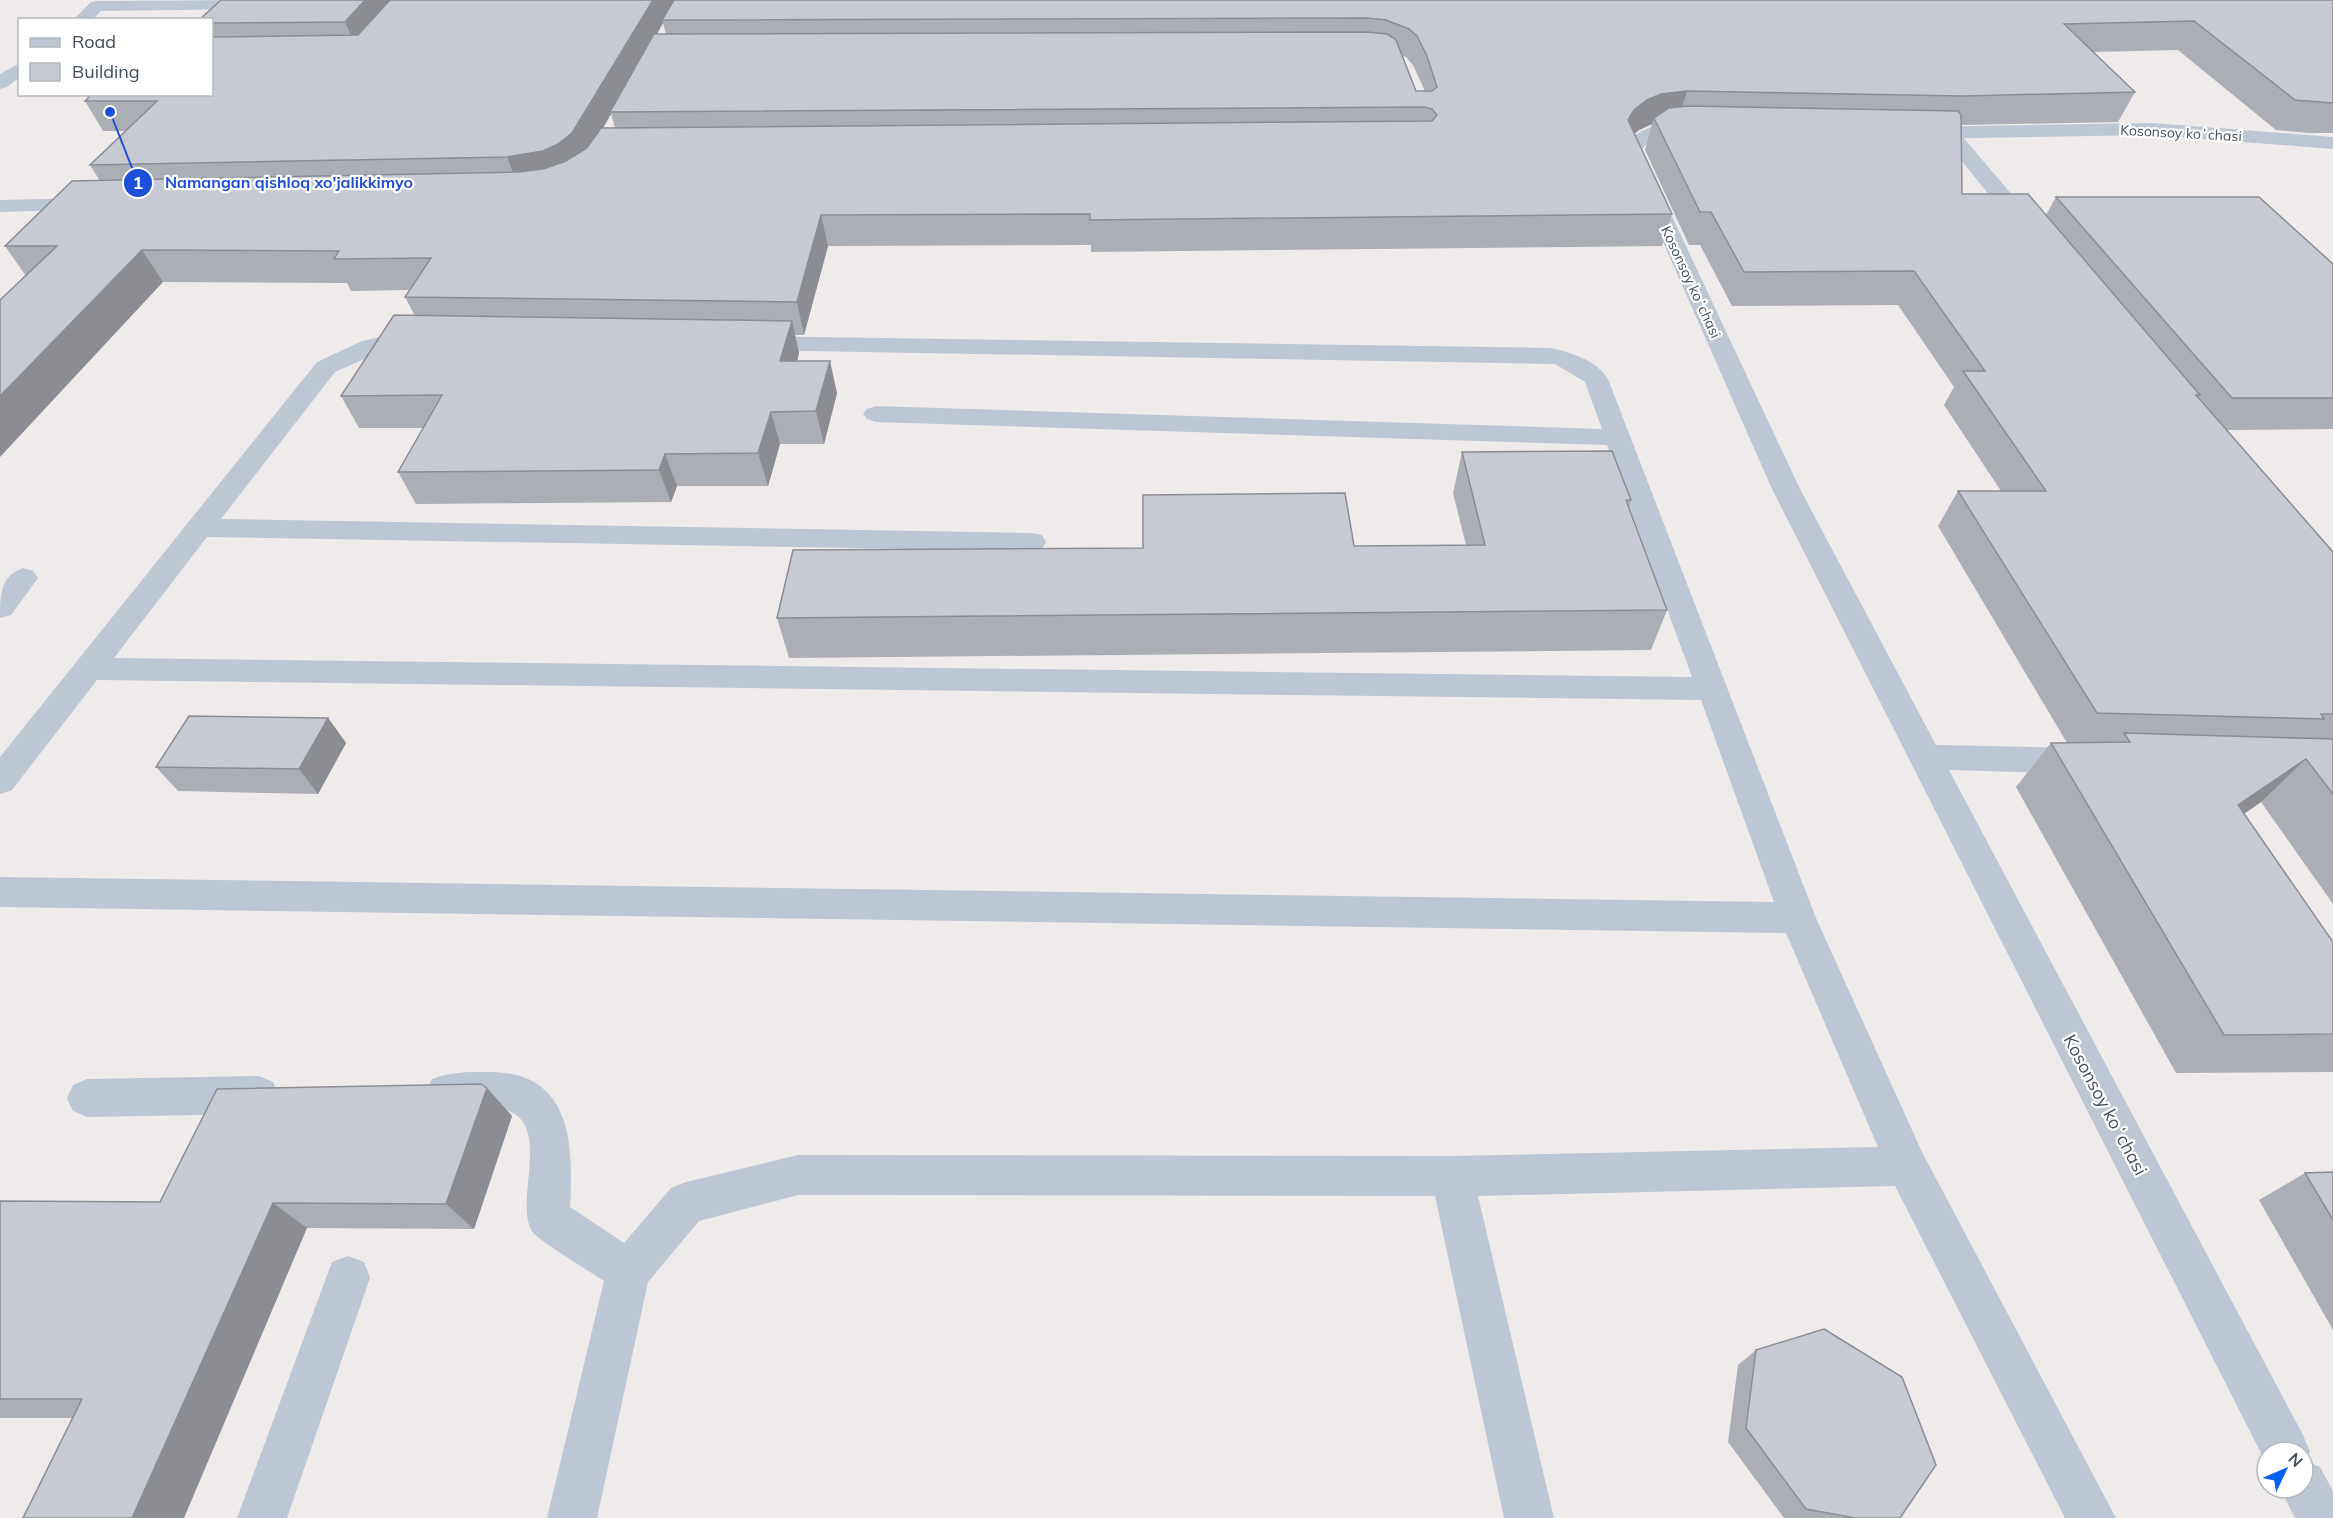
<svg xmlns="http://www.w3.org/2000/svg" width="2333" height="1518" font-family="Mulish,sans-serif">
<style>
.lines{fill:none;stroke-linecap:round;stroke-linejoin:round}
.service{fill:#bdc7d3;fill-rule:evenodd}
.minor{fill:#bdc7d3;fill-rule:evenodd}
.wall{fill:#abaeb5;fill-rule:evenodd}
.shaded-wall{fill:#8b8d93}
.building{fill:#c7cad2;stroke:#8b8d93;stroke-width:1.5}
.labels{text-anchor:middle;stroke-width:4.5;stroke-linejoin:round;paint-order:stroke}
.far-street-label{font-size:14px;fill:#424e5b;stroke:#fff}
.near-street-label{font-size:18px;fill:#424e5b;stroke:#fff}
.leader{fill:none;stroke:#1d4ed8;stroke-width:2}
.callout-dot{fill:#1d4ed8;stroke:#fff;stroke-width:2}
.mark-label{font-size:18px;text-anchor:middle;font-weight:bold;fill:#fff}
.callout-label{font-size:16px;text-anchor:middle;font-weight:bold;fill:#1d4ed8;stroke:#fff;stroke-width:4.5;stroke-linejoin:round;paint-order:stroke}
</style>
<rect width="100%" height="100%" fill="#efebeb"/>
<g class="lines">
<!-- service -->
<g class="service">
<path d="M 258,0 L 267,5 L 264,9 L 101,11 L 92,20 L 73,20 L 91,2 L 97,1 Z"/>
<path d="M 20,63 L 20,77 L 7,87 L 0,89 L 0,74 Z"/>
<path d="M 1950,128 L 1957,130 L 2035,222 L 2038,227 L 2035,232 L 2027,234 L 2019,232 L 1940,134 L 1943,130 Z"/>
<path d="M 406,331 L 428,333 L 431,338 L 428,343 L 389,348 L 335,372 L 221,519 L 1032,533 L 1042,535 L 1046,542 L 1042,549 L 1032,551 L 207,537 L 114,658 L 1692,677 L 1607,445 L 876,422 L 867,419 L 863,414 L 867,409 L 876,406 L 1602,429 L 1585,382 L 1555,364 L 752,350 L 743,348 L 740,343 L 743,338 L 752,336 L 1551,348 C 1572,353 1596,360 1608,379 L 1816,918 L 1922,1152 L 2116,1518 L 2065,1518 L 1895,1186 L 1478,1196 L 1554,1518 L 1504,1518 L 1435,1196 L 798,1195 L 699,1221 L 648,1282 L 597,1518 L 547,1518 L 604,1281 C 591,1272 537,1240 532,1231 C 514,1202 551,1128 509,1111 C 488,1102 458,1115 432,1105 L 426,1092 L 432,1079 C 449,1072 467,1072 486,1072 C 571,1070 574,1142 570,1207 L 624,1243 L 671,1188 L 686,1182 L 798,1155 L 1452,1156 L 1878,1147 L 1786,933 L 0,907 L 0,877 L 1774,902 L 1701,700 L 97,680 L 12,790 L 0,794 L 0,757 L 317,362 L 362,341 Z"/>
<path d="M 23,568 L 33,571 L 38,578 L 11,615 L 0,618 C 0,596 0,576 23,568 Z"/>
<path d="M 259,1076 L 273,1082 L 279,1095 L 273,1108 L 259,1114 L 87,1117 L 73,1111 L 67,1098 L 73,1085 L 87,1079 Z"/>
<path d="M 348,1256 L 364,1262 L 370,1278 L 287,1518 L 237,1518 L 332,1262 Z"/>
</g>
<!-- minor -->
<g class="minor">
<path d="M 2153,123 L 2333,137 L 2333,149 L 2153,135 L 1915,139 L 1908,137 L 1905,133 L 1908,129 L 1915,127 Z"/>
<path d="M 1676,124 L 1700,126 L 1703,130 L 1700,134 C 1679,139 1658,130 1642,149 L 1647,163 L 1800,489 L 1936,745 L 2081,748 L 2093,752 L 2098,761 L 2093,770 L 2081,774 L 1949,770 L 2303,1435 L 2310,1452 L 2306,1461 L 2320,1467 L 2333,1491 L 2333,1518 L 2295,1518 L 2280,1488 L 2303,1488 L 2303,1452 L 2267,1452 L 2267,1465 L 1772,489 L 1622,149 C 1635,130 1653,124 1676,124 Z"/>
<path d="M 91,198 L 99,199 L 102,204 L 99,209 L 0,212 L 0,200 Z"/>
</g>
</g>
<!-- wall -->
<g class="wall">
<path d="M 221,0 L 389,0 L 389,1 L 2333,0 L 2333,133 L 2309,133 L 2276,130 L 2178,50 L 2093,52 L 2135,92 L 2118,122 L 1961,125 L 1962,194 L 2046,215 L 2056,197 L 2333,264 L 2333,429 L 2226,430 L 2333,552 L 2333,904 L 2261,802 L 2244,814 L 2333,942 L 2333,1072 L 2176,1073 L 2016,787 L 2051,743 L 2067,743 L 1938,526 L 1958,491 L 2001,491 L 1944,405 L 1954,387 L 1898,305 L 1732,306 L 1700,245 L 1689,245 L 1645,150 L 1652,124 L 1639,130 L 1634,133 L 1672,214 L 1662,246 L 1091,252 L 1091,245 L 828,246 L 804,335 L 795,335 L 799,353 L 797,361 L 837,393 L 824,444 L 780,444 L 768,486 L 677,486 L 671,502 L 416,504 L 398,472 L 423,428 L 359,428 L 341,396 L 415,316 L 405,297 L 410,290 L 351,291 L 347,283 L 163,282 L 26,276 L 5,246 L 100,181 L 90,165 L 125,131 L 103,131 L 85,101 L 212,94 L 212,20 ZM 663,23 L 666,34 L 657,34 ZM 1402,56 L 1406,57 L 1413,65 L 1425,91 L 1416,91 ZM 611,114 L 615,128 L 603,128 L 610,116 Z"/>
<path d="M 1462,452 L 1631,500 L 1629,507 L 1667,610 L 1651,650 L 789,658 L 777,618 L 1354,546 L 1466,545 L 1453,493 Z"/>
<path d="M 328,718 L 346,743 L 318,794 L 178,791 L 156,767 Z"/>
<path d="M 487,1088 L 512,1116 L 474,1229 L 307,1228 L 72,1418 L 0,1418 L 0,1201 L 160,1202 Z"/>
<path d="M 2333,1172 L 2333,1330 L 2259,1200 L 2305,1173 Z"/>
<path d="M 1756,1350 L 1900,1518 L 1784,1518 L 1728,1442 L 1738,1365 Z"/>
</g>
<!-- shaded-wall -->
<g class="shaded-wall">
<path d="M 365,0 L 389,0 L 393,10 L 358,51 L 345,22 Z"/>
<path d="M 653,0 L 677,0 L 662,20 L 663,23 L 612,112 L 610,112 L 611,114 L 582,164 L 519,188 L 507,157 Z"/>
<path d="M 1687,91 L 1678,121 L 1654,118 L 1652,124 L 1639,130 L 1626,141 L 1628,120 L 1634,110 L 1647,100 L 1661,94 Z"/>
<path d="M 821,215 L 828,246 L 804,335 L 797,302 Z"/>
<path d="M 142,250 L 163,282 L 0,457 L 0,396 Z"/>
<path d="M 792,321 L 799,353 L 789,393 L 780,361 Z"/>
<path d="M 830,361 L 837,393 L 824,444 L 816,411 Z"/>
<path d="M 771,412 L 780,444 L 768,486 L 758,453 Z"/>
<path d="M 665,454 L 677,486 L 671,502 L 659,470 Z"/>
<path d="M 328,718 L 346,743 L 318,794 L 299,769 Z"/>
<path d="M 2306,759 L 2261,802 L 2194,848 L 2238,805 Z"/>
<path d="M 487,1088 L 512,1116 L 474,1229 L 446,1204 Z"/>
<path d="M 273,1203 L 307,1228 L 184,1518 L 132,1518 Z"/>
</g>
<!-- building -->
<g class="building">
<path d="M 221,0 L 365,0 L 345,22 L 212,23 L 212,20 L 199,20 Z"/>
<path d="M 390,0 L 653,0 L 572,133 L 558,144 L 543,151 L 507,157 L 90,165 L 157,101 L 85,101 L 92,94 L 212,94 L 212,37 L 358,35 Z"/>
<path d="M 674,0 L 2333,0 L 2333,103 L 2295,100 L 2194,21 L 2064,24 L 2135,92 L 1964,96 L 1687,91 L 1661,94 L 1647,100 L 1634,110 L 1628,120 L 1672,214 L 1090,220 L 1090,214 L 821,215 L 797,302 L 405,297 L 431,258 L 334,259 L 339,251 L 142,250 L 0,396 L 0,300 L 57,246 L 5,246 L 72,181 L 519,172 L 543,169 L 566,161 L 587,148 L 601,128 L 1432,121 L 1437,115 L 1432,109 L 1424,107 L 610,112 L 654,34 L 1367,32 L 1387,34 L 1396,40 L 1416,91 L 1432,91 L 1437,87 L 1427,56 L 1417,36 L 1409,29 L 1386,20 L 1367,18 L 662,20 Z"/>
<path d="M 1687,106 L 1958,111 L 1961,115 L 1962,194 L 2028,194 L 2200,395 L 2196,395 L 2333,552 L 2333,714 L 2321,714 L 2324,719 L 2097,713 L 1958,491 L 2046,491 L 1963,371 L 1985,371 L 1914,271 L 1744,272 L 1711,212 L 1700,212 L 1654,118 L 1669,108 Z"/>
<path d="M 2056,197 L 2259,197 L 2333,264 L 2333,398 L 2232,398 Z"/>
<path d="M 394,315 L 792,321 L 780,361 L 830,361 L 816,411 L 771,412 L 758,453 L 665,454 L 659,470 L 398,472 L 442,395 L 341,396 Z"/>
<path d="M 1612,451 L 1631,500 L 1626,500 L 1667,610 L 777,618 L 793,550 L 1143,548 L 1143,495 L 1345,493 L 1354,546 L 1485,545 L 1462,452 Z"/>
<path d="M 189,716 L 328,718 L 299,769 L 156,767 Z"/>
<path d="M 2124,733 L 2333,739 L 2333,794 L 2306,759 L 2238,805 L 2333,942 L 2333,1034 L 2224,1035 L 2051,743 L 2130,742 Z"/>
<path d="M 481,1084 L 487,1088 L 446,1204 L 273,1203 L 132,1518 L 23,1518 L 82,1399 L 0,1399 L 0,1201 L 160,1202 L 217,1089 Z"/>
<path d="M 2333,1172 L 2333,1220 L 2305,1173 Z"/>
<path d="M 1824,1329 L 1902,1377 L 1936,1465 L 1900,1518 L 1855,1518 L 1806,1509 L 1746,1428 L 1756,1350 Z"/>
</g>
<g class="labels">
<!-- far-street labels -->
<g class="far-street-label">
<text transform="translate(2181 133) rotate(3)" y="5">Kosonsoy koʻchasi</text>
<text transform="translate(1691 282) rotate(65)" y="5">Kosonsoy koʻchasi</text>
</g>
<!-- near-street labels -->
<g class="near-street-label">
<text transform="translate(2105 1105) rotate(62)" y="6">Kosonsoy koʻchasi</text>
</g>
</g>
<!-- callouts -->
<path class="leader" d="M110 112L138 183"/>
<g class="callout-dot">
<circle cx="110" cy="112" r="6"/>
<circle cx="138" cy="183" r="15"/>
</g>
<g class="mark-label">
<text x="138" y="189">1</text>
</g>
<g class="callout-label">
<text x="289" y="188">Namangan qishloq xo'jalikkimyo</text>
</g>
<!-- legend -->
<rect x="18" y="18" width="195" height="78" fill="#ffffff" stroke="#b3b8bd" stroke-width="1.5"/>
<rect x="30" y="38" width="30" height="9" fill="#bdc7d3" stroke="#b3b8bd" stroke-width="1.5"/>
<text x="72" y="48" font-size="18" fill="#424e5b">Road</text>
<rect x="30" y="63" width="30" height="18" fill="#c7cad2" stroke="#b3b8bd" stroke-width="1.5"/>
<text x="72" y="78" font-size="18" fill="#424e5b">Building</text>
<!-- north arrow -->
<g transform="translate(2285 1470) rotate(46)"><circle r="28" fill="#ffffff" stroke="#b3b8bd" stroke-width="1.5"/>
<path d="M0-4.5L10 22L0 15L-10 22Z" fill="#055fef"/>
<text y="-9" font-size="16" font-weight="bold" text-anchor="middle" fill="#424e5b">N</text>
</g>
</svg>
